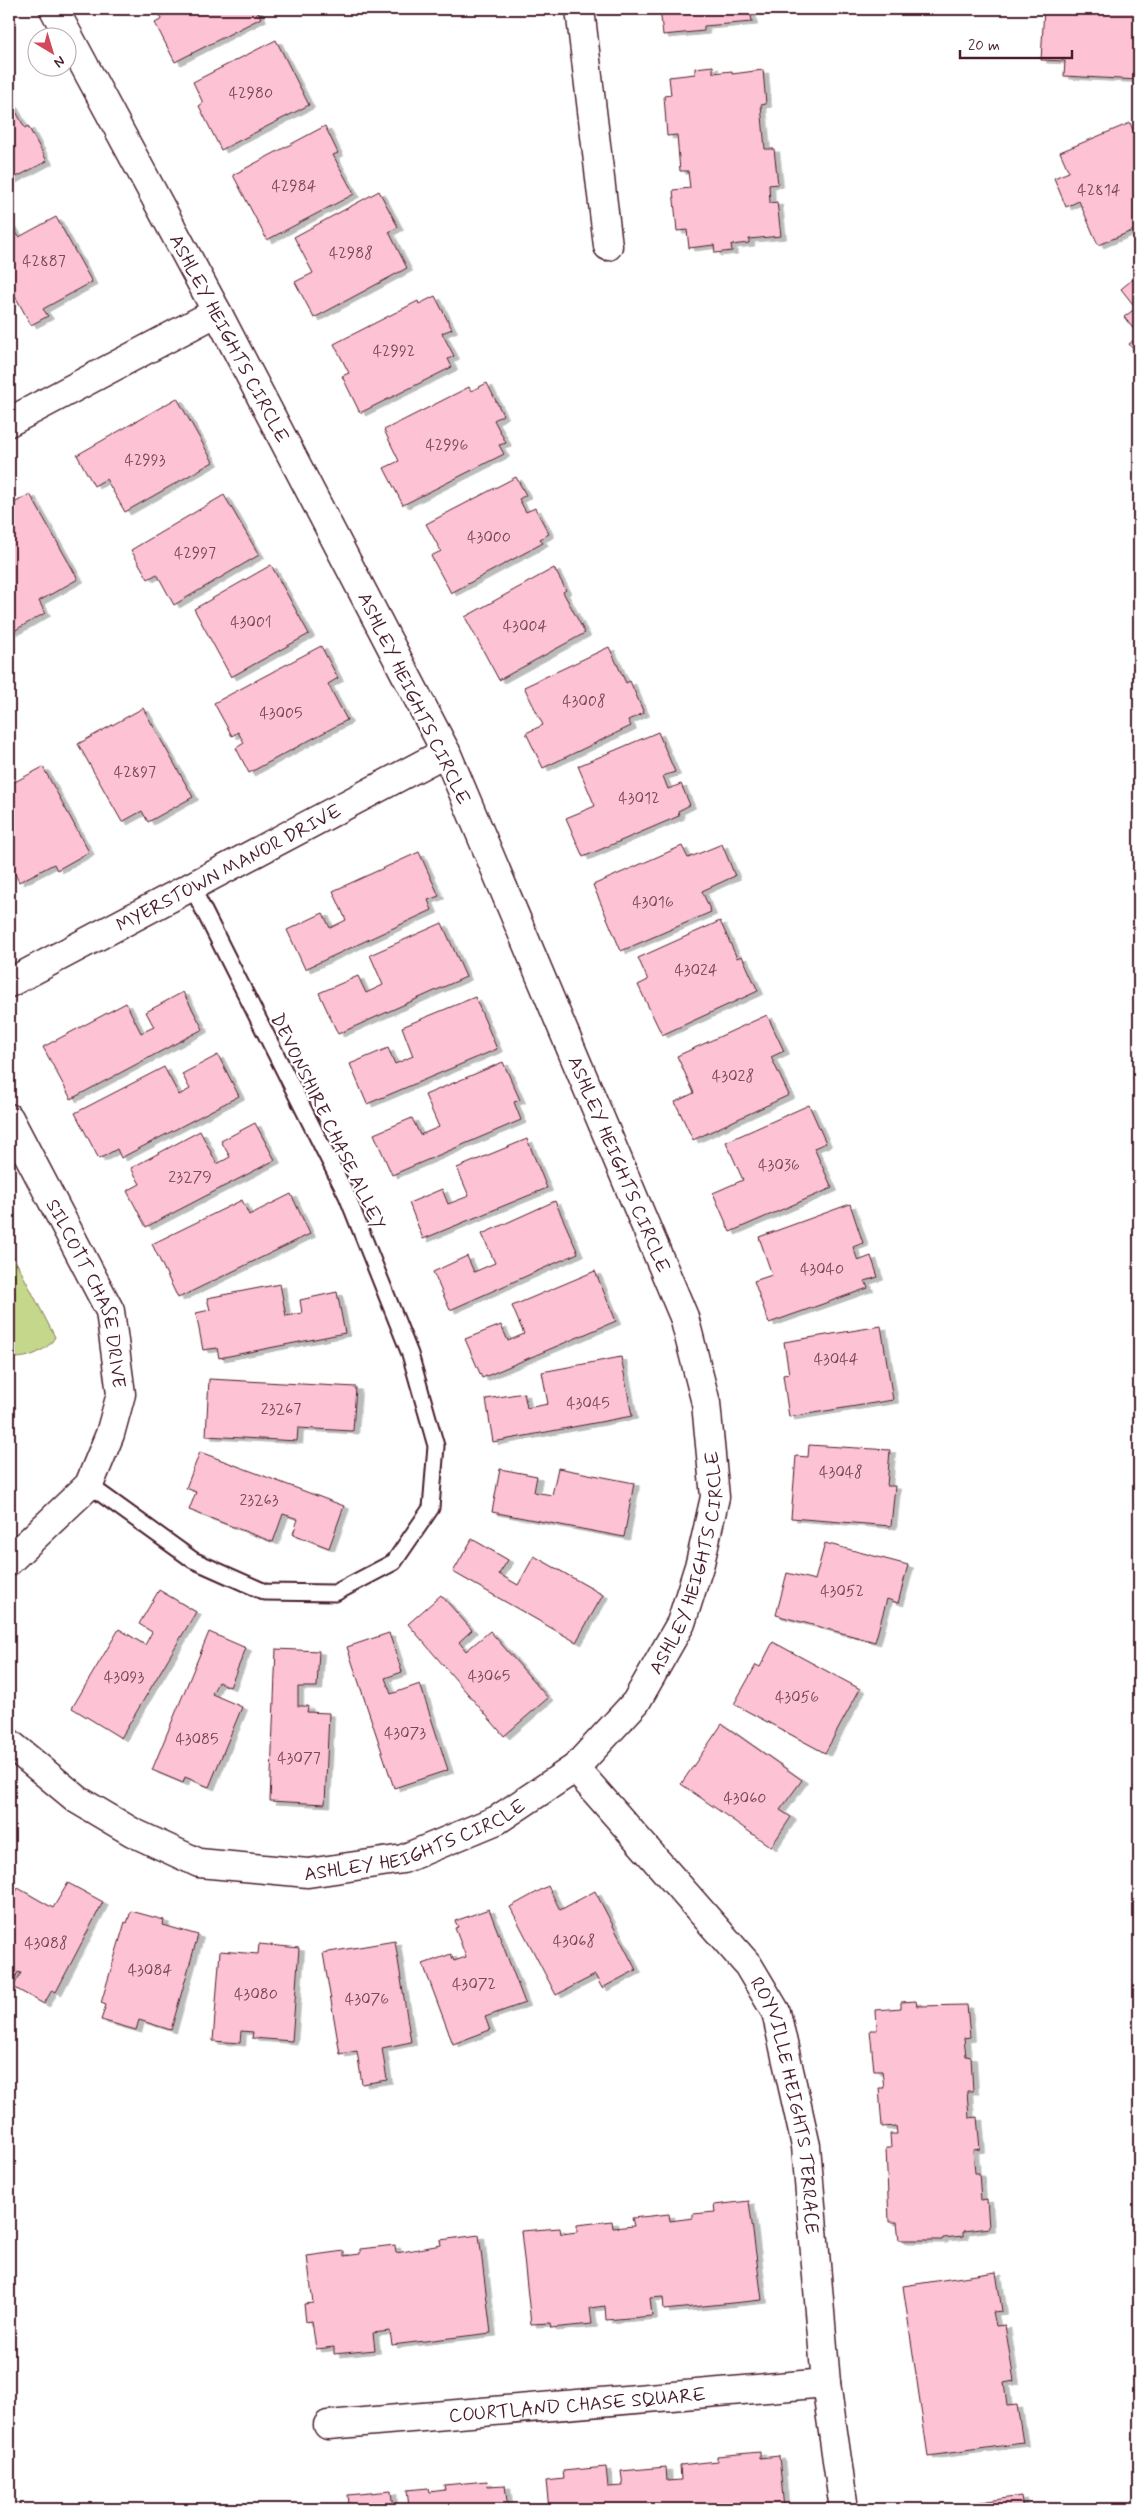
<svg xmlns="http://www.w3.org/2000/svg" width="1148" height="2518" font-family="Mynerve,sans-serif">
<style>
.green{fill:#c4d78b;stroke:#877b5b}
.building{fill:#fdc3d4;stroke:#4a1f2b;filter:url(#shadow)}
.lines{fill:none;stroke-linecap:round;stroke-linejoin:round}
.service-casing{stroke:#4a1f2b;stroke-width:19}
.minor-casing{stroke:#4a1f2b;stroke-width:31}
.service{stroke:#fff;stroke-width:15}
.minor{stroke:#fff;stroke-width:28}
.labels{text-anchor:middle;stroke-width:4.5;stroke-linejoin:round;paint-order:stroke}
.number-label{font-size:16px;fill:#774855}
.street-label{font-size:19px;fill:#4a1f2b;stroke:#fff}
</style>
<defs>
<filter id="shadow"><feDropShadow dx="5.5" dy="3" stdDeviation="0" flood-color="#0004"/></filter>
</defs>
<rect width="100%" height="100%" fill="#fff"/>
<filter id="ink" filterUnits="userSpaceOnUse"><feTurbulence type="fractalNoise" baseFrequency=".02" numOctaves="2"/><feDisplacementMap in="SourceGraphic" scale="10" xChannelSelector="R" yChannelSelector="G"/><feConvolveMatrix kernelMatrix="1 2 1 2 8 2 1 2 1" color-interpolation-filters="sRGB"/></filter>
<g filter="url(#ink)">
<!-- green -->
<path class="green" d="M 9,1248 L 55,1337 C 48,1351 24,1361 9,1357 Z"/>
<!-- building -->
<g class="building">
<path d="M 157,9 L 256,9 L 261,18 L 175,62 L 155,23 L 162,19 Z"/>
<path d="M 660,9 L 750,9 L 752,22 L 704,26 L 704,31 L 663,35 Z"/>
<path d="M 1044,9 L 1139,9 L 1137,38 L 1139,38 L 1139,80 L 1064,76 L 1065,61 L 1041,60 Z"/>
<path d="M 276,40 L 309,105 L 221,150 L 199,106 L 203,103 L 193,82 Z"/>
<path d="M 713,66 L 713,73 L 732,71 L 732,74 L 763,70 L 766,104 L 761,105 L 765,149 L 774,149 L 778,184 L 769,185 L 770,203 L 777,202 L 781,236 L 749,239 L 749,243 L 731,245 L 732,251 L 715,253 L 714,245 L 689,248 L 687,230 L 677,231 L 673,190 L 690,188 L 688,171 L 680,171 L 677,135 L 667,136 L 664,96 L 671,95 L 669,77 L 695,74 L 695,68 Z"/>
<path d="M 9,99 L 25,128 L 28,126 L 47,161 L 9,181 Z"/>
<path d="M 1130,123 L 1139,144 L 1139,228 L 1098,245 L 1079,201 L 1066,207 L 1054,178 L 1069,172 L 1060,152 Z"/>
<path d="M 325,126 L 338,153 L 333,155 L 354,194 L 267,240 L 233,175 Z"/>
<path d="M 379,191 L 398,227 L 389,232 L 407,268 L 314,318 L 295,282 L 313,273 L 294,237 Z"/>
<path d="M 56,217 L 92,282 L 43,309 L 48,316 L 31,325 L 9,285 L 9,226 L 11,224 L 19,237 Z"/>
<path d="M 1139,274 L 1139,357 L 1129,344 L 1139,336 L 1124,317 L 1136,308 L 1121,289 Z"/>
<path d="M 435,296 L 452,329 L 442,333 L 454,356 L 448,359 L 452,367 L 360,413 L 342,376 L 349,373 L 334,344 L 418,301 L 419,304 Z"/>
<path d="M 487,383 L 503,415 L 494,420 L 506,443 L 499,445 L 504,454 L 403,505 L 384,468 L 399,461 L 384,430 L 469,387 L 471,391 Z"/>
<path d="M 177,398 L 213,462 L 125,512 L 106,479 L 94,486 L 77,455 Z"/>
<path d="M 516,477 L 526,495 L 519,499 L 526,512 L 535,508 L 549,534 L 540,539 L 543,543 L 451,593 L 431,556 L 441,551 L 426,524 Z"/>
<path d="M 30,494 L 78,579 L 39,601 L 45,613 L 12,632 L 9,626 L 9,506 Z"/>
<path d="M 224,495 L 259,555 L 174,605 L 157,574 L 148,579 L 131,550 Z"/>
<path d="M 271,565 L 309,634 L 231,677 L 194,609 Z"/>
<path d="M 554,568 L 566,590 L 563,592 L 585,633 L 499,680 L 465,617 Z"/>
<path d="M 321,646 L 338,678 L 328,684 L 347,720 L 249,773 L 236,748 L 244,743 L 238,732 L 232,736 L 214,703 Z"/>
<path d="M 609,647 L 626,683 L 630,681 L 644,713 L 628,720 L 631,726 L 543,768 L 526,733 L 543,725 L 524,687 Z"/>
<path d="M 143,708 L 193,797 L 148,822 L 142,811 L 122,822 L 78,744 Z"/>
<path d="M 658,732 L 675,772 L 663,776 L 668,789 L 681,784 L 690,805 L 678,811 L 679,816 L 583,857 L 566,818 L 595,806 L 578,766 Z"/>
<path d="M 43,767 L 89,852 L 57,870 L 54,864 L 19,882 L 9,862 L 9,785 Z"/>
<path d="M 722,844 L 735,876 L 702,891 L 711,912 L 621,951 L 593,885 L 682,846 L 688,858 Z"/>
<path d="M 419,852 L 439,896 L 428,900 L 432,910 L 305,969 L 287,930 L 323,913 L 330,928 L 346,920 L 333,891 Z"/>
<path d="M 720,921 L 737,958 L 742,956 L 758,991 L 662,1035 L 638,985 L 648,980 L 638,958 Z"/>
<path d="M 442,923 L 466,977 L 338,1034 L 319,993 L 358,976 L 366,993 L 383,985 L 370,955 Z"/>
<path d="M 183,992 L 203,1029 L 71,1099 L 43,1047 L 126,1003 L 141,1033 L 154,1027 L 146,1012 Z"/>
<path d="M 475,997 L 497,1049 L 367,1104 L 350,1064 L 388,1048 L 395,1064 L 413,1056 L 402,1027 Z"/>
<path d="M 767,1015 L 784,1051 L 771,1057 L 789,1095 L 693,1140 L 675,1102 L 694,1093 L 677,1056 Z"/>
<path d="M 218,1055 L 239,1096 L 121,1158 L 117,1149 L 99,1159 L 75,1113 L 164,1067 L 179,1095 L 190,1089 L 182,1074 Z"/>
<path d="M 503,1062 L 520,1100 L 514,1102 L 521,1120 L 392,1175 L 374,1134 L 412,1118 L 420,1135 L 439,1127 L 425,1095 Z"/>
<path d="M 809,1105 L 826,1143 L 814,1148 L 832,1188 L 730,1232 L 713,1193 L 743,1180 L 726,1142 Z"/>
<path d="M 255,1123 L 275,1160 L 146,1227 L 127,1191 L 140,1184 L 131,1168 L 200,1131 L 217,1164 L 230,1157 L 221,1141 Z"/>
<path d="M 527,1139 L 547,1188 L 423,1239 L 409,1203 L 442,1189 L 448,1204 L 469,1196 L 457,1168 Z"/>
<path d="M 291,1194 L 310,1234 L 178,1298 L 152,1244 L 242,1200 L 249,1215 Z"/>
<path d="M 555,1201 L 578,1253 L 450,1310 L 433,1272 L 467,1256 L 474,1272 L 495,1263 L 482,1234 Z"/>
<path d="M 850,1204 L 863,1243 L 853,1247 L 858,1261 L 871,1256 L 878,1277 L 865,1281 L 868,1288 L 769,1323 L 754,1281 L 772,1275 L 759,1237 Z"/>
<path d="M 595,1271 L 616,1321 L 482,1378 L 465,1339 L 501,1325 L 508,1341 L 524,1334 L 512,1306 Z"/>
<path d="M 280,1284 L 286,1316 L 302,1313 L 300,1300 L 337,1292 L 345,1333 L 219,1358 L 217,1348 L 203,1350 L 196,1313 L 210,1310 L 207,1298 Z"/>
<path d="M 881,1326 L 893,1400 L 789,1417 L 783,1375 L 789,1374 L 784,1342 Z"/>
<path d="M 621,1357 L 632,1416 L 493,1442 L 486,1399 L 524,1393 L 527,1408 L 548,1404 L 542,1372 Z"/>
<path d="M 209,1379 L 356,1387 L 353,1431 L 298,1428 L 297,1441 L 206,1436 Z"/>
<path d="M 809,1445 L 890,1450 L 887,1486 L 895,1486 L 891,1526 L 791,1518 L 796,1456 L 808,1457 Z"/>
<path d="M 200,1452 L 344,1506 L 329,1548 L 293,1534 L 298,1519 L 283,1514 L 273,1542 L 189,1510 L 196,1492 L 186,1488 Z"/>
<path d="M 558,1468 L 634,1483 L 624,1537 L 492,1512 L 500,1469 L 537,1476 L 534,1492 L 552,1495 Z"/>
<path d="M 472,1539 L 508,1560 L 499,1574 L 518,1585 L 534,1556 L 603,1595 L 576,1642 L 453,1572 Z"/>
<path d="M 825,1543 L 908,1565 L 898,1603 L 887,1599 L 875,1642 L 776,1615 L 787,1573 L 815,1580 Z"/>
<path d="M 159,1590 L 196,1612 L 121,1738 L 72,1708 L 119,1629 L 145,1645 L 152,1632 L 139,1624 Z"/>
<path d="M 441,1595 L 472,1630 L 459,1642 L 466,1651 L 490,1631 L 548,1698 L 504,1736 L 408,1624 Z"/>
<path d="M 209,1632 L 246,1648 L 230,1687 L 218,1682 L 212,1694 L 242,1707 L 209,1787 L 185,1777 L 183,1783 L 152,1770 Z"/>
<path d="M 389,1633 L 402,1672 L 385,1678 L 391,1694 L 420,1684 L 448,1770 L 394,1788 L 347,1647 Z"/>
<path d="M 773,1642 L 860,1689 L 825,1753 L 734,1704 L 756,1665 L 760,1667 Z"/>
<path d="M 276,1649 L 319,1651 L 317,1687 L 298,1687 L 298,1706 L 308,1706 L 307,1712 L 329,1713 L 325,1804 L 270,1801 Z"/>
<path d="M 722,1724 L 802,1780 L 780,1810 L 791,1817 L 771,1847 L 681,1784 Z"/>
<path d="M 68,1883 L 103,1902 L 56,1992 L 52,1990 L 44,2004 L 13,1987 L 21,1973 L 18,1972 L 11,1985 L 9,1984 L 9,1905 L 18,1888 L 53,1908 Z"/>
<path d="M 548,1886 L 560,1910 L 595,1891 L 636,1970 L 602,1988 L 595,1975 L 556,1995 L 510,1907 Z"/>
<path d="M 489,1909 L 525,2003 L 485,2017 L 490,2030 L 453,2044 L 423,1964 L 451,1954 L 454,1961 L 466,1957 L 455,1928 L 458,1927 L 455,1921 Z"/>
<path d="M 131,1911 L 164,1920 L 163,1925 L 198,1935 L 171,2030 L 139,2020 L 136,2030 L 101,2020 L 106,2005 L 101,2003 L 125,1922 L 127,1923 Z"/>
<path d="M 395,1941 L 411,2042 L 382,2048 L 387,2080 L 362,2084 L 357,2051 L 340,2054 L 323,1953 Z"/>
<path d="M 259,1944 L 299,1948 L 292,2041 L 252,2038 L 253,2032 L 241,2031 L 240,2043 L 213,2041 L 220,1951 L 258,1954 Z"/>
<path d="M 916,2001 L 917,2006 L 967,2005 L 970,2037 L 964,2038 L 966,2056 L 971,2057 L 973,2091 L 967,2091 L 969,2118 L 977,2117 L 980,2149 L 973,2150 L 975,2173 L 979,2173 L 981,2200 L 987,2199 L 989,2228 L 963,2231 L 963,2236 L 943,2238 L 942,2240 L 899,2240 L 897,2222 L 889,2222 L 886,2148 L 891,2148 L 890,2134 L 897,2134 L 896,2126 L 882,2127 L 879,2088 L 884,2088 L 882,2071 L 874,2071 L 870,2030 L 877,2030 L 876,2010 L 901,2008 L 901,2002 Z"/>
<path d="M 749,2201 L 762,2300 L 664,2310 L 663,2297 L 650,2298 L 652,2316 L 606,2320 L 605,2306 L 590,2308 L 592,2324 L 551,2328 L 550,2323 L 531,2324 L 521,2231 L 560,2228 L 561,2234 L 577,2232 L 577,2225 L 612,2221 L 613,2228 L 634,2226 L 632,2218 L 669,2214 L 670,2221 L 693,2218 L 693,2214 L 715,2212 L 714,2205 Z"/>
<path d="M 479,2235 L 491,2333 L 392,2345 L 390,2331 L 373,2333 L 375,2350 L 334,2354 L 334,2347 L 316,2349 L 312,2321 L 306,2322 L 304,2304 L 313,2303 L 307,2256 L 344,2251 L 344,2256 L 360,2254 L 360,2249 L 395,2245 L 396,2253 L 441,2245 L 440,2240 Z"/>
<path d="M 996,2272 L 1002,2311 L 993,2312 L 996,2326 L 1005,2325 L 1014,2381 L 1004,2383 L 1007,2406 L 1017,2405 L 1023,2443 L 928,2456 L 903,2286 Z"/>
<path d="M 760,2452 L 760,2458 L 779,2456 L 784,2509 L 549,2509 L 546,2481 L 564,2479 L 563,2471 L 606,2467 L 608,2487 L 623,2486 L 621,2471 L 666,2467 L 667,2481 L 681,2480 L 680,2465 L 717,2461 L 717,2456 Z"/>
<path d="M 487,2481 L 488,2486 L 505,2485 L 508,2509 L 329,2509 L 329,2506 L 349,2504 L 348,2495 L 391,2491 L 393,2509 L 409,2507 L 407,2490 L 428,2488 L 429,2492 L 445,2490 L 444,2485 Z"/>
<path d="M 1021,2496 L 1023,2509 L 933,2509 Z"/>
</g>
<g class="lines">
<!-- service casing -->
<g class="service-casing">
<path id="service" d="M 89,1485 L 193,1560 L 265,1592 L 335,1593 L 394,1562 L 431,1508 L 436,1446 L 410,1354 L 347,1196 L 191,885"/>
</g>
<!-- minor casing -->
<g class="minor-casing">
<g id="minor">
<path d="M 580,9 L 608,246"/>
<path d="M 9,422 L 217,312"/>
<path id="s1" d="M 9,983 L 446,752"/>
<path id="s2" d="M 9,1118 L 110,1311 L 121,1394 L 110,1434 L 89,1485 L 9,1561"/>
<path id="s3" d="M 9,1743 L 78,1800 L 132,1832 L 199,1863 L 308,1873 L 403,1859 L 497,1820 L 575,1768 L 636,1702 L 681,1623 L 700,1563 L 715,1497 L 706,1403 L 684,1317 L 446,752 L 217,312 L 54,9"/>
<path id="s4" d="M 575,1768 L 748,1965 L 776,2012 L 806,2146 L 826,2383 L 844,2509"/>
<path id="s5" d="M 328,2425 L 826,2383"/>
</g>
</g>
<!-- service -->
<use href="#service" class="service"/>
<!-- minor -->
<use href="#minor" class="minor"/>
</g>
</g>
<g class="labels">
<!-- number labels -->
<g class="number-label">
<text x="251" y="98">42980</text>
<text x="294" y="191">42984</text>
<text x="1099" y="195">42814</text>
<text x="351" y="258">42988</text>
<text x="44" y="266">42887</text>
<text x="394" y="356">42992</text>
<text x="447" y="450">42996</text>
<text x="145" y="465">42993</text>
<text x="489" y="542">43000</text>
<text x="195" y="558">42997</text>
<text x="251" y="627">43001</text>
<text x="525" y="631">43004</text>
<text x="584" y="706">43008</text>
<text x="281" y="718">43005</text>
<text x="135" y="777">42897</text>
<text x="639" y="803">43012</text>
<text x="653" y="907">43016</text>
<text x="696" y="975">43024</text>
<text x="733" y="1081">43028</text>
<text x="779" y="1170">43036</text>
<text x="190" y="1182">23279</text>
<text x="822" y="1274">43040</text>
<text x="836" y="1364">43044</text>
<text x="588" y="1408">43045</text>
<text x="281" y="1414">23267</text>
<text x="841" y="1477">43048</text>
<text x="259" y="1505">23263</text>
<text x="842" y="1596">43052</text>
<text x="489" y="1681">43065</text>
<text x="124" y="1682">43093</text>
<text x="797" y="1702">43056</text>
<text x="405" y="1738">43073</text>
<text x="197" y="1744">43085</text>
<text x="299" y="1763">43077</text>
<text x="745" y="1803">43060</text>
<text x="574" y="1946">43068</text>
<text x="46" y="1948">43088</text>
<text x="150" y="1975">43084</text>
<text x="474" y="1989">43072</text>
<text x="256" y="1999">43080</text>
<text x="367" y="2004">43076</text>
</g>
<!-- street labels -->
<g class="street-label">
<text transform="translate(230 338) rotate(62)" y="7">ASHLEY HEIGHTS CIRCLE</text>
<text transform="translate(415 698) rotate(64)" y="7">ASHLEY HEIGHTS CIRCLE</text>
<text dy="7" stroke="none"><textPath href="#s1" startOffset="248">MYERSTOWN MANOR DRIVE</textPath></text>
<text transform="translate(329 1121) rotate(64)" y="7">DEVONSHIRE CHASE ALLEY</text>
<text transform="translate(620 1164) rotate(67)" y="7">ASHLEY HEIGHTS CIRCLE</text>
<text dy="7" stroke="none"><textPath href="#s2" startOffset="194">SILCOTT CHASE DRIVE</textPath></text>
<text dy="7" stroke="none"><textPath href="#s3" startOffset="868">ASHLEY HEIGHTS CIRCLE</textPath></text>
<text dy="7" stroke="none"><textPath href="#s3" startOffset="448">ASHLEY HEIGHTS CIRCLE</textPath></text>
<text dy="7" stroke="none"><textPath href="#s4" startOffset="410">ROYVILLE HEIGHTS TERRACE</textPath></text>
<text dy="7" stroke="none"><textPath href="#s5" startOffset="250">COURTLAND CHASE SQUARE</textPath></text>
</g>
</g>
<!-- margin -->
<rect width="1148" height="2518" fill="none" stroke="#fff" stroke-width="30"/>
<rect x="15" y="15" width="1118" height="2488" fill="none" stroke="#4a1f2b" stroke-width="2" filter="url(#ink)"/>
<!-- north arrow -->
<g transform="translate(52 52) rotate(142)"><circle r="24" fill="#ffffff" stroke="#b7a5aa"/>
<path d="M0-4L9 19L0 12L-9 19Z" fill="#d1495b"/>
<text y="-8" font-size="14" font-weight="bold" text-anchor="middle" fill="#4a1f2b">N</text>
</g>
<!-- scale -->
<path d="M960 50v8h112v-8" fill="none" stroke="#4a1f2b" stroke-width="2.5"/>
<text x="968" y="50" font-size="15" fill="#4a1f2b" stroke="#ffffff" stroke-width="4" paint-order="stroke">20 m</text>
</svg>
